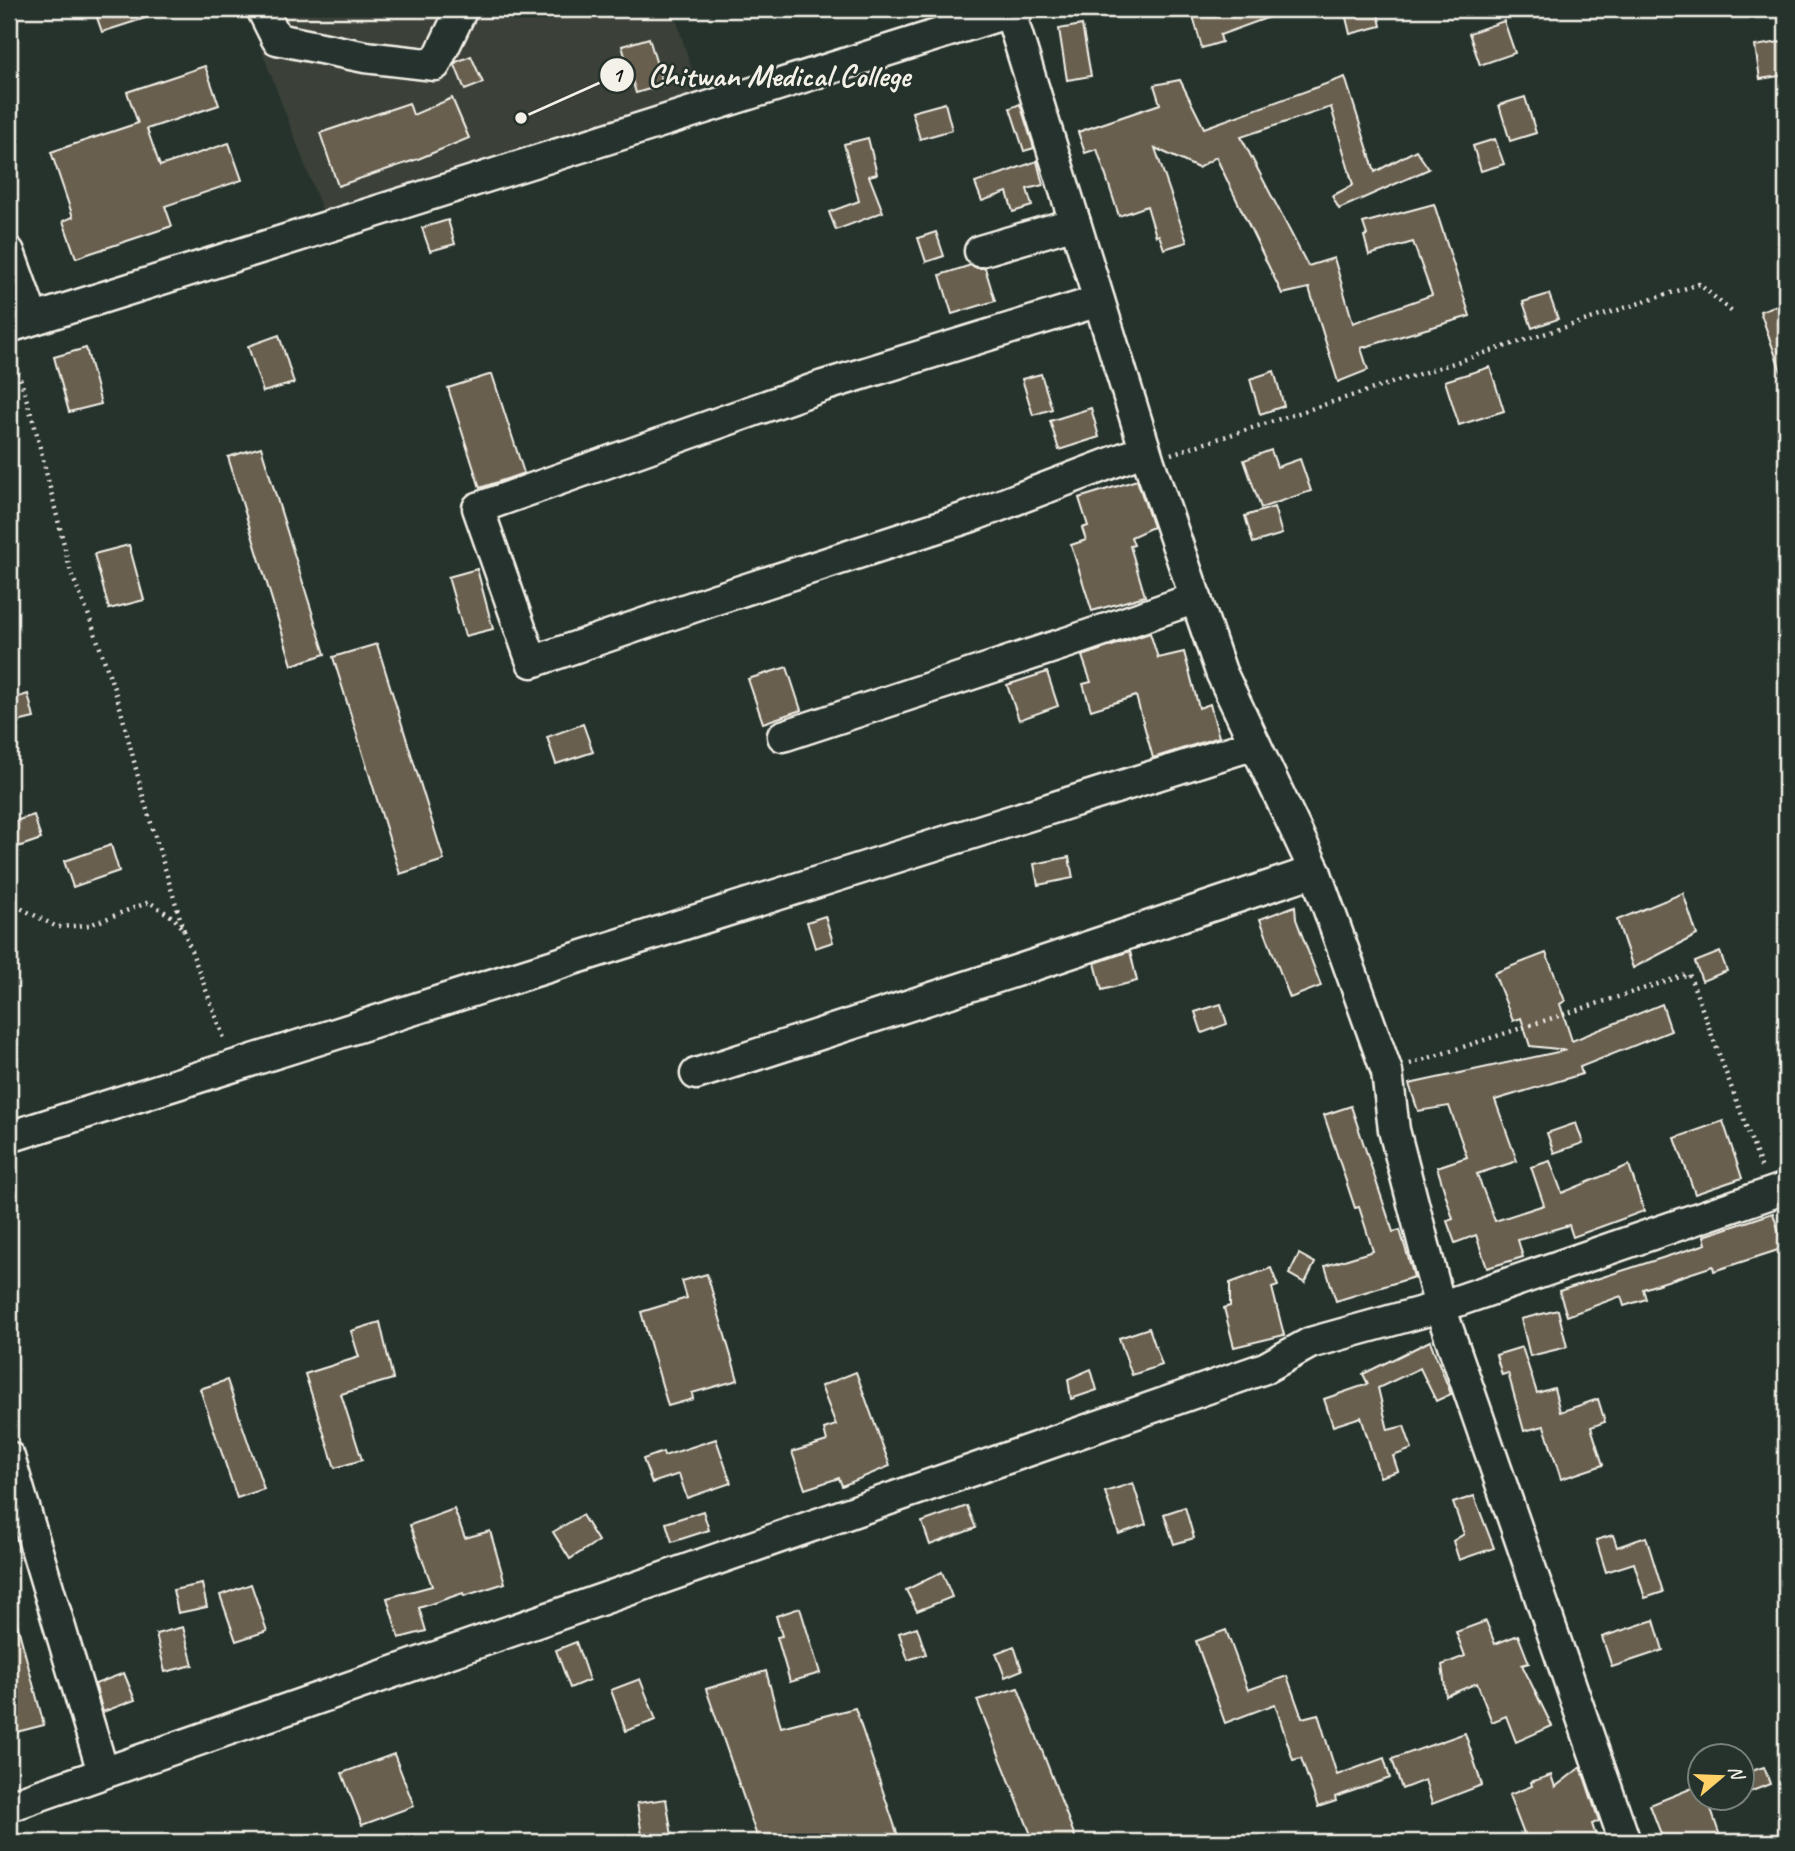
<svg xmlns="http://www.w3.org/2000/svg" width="1795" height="1851" font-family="Caveat,sans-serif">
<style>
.built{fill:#3a4038;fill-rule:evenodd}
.building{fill:#675f50;stroke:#f4f1e8;stroke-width:2}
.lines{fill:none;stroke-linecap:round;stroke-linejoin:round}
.minor-casing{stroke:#f4f1e8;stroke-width:35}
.path{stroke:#f4f1e8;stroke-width:4.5;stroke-dasharray:2 5;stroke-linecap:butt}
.minor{stroke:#26332d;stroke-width:30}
.leader{fill:none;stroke:#f4f1e8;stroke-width:2.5}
.callout-dot{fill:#f4f1e8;stroke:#26332d;stroke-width:2.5}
.mark-label{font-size:21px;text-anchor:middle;font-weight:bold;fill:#111}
.callout-label{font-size:32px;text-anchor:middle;font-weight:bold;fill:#f4f1e8;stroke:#26332d;stroke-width:5;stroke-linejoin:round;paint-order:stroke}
</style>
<rect width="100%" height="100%" fill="#26332d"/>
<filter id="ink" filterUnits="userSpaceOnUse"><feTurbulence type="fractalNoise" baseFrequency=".0143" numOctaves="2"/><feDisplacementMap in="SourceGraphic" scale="14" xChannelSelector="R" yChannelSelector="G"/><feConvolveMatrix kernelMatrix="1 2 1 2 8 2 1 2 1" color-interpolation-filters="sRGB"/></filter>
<g filter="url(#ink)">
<!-- built -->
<path class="built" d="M 246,9 L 673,9 L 700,96 L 322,210 ZM 648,38 L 663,85 L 637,93 L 622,46 ZM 409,103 L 426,156 L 338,185 L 320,133 Z"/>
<!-- building -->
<g class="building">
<path d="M 94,9 L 161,9 L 161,13 L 102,32 Z"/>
<path d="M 1191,9 L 1285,9 L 1286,11 L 1220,35 L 1222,42 L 1202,48 Z"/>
<path d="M 1344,9 L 1377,9 L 1381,26 L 1350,34 Z"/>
<path d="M 1504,21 L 1515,53 L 1480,65 L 1469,33 Z"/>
<path d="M 1082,25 L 1091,76 L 1067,80 L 1059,29 Z"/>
<path d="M 649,38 L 663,85 L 636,93 L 622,46 Z"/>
<path d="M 1786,41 L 1786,75 L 1760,79 L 1755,46 Z"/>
<path d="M 471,56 L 483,83 L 465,90 L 455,65 L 456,62 Z"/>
<path d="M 205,66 L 219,105 L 147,129 L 160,166 L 229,143 L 242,180 L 165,206 L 172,226 L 76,258 L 63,221 L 73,217 L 51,152 L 138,123 L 127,92 Z"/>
<path d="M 1345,77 L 1375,172 L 1416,150 L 1429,169 L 1339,209 L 1332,196 L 1353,185 L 1331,107 L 1241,137 L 1308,266 L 1334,258 L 1353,323 L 1432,295 L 1413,242 L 1369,255 L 1364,236 L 1367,235 L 1363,223 L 1434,204 L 1470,316 L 1361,348 L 1368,370 L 1338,382 L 1309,288 L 1282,294 L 1216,157 L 1198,168 L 1155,148 L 1187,242 L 1164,249 L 1159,235 L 1156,236 L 1147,206 L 1119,216 L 1097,149 L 1085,153 L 1078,132 L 1160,104 L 1154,85 L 1180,80 L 1204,128 Z"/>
<path d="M 1525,97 L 1536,133 L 1510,141 L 1499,105 Z"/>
<path d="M 452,98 L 469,138 L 418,159 L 338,186 L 320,133 L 409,103 L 413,115 Z"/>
<path d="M 945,103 L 952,130 L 920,139 L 912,112 Z"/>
<path d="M 1020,104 L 1034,148 L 1024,151 L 1010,108 Z"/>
<path d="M 868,138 L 877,174 L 869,176 L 883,212 L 836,230 L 829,212 L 859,201 L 844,144 Z"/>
<path d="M 1495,139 L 1504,164 L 1481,171 L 1473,146 Z"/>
<path d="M 1037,161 L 1043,185 L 1027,189 L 1032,206 L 1013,212 L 1007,192 L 982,201 L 975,183 Z"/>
<path d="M 448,220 L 455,244 L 430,251 L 422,228 Z"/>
<path d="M 936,232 L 944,256 L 926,262 L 918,238 Z"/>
<path d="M 971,265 L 977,268 L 985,268 L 995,301 L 952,314 L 940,275 Z"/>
<path d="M 1549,294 L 1558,319 L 1532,328 L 1523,302 Z"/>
<path d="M 1786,302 L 1786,377 L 1783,377 L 1760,311 Z"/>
<path d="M 279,335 L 294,383 L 263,392 L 248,346 Z"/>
<path d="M 86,348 L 101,404 L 69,412 L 54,357 Z"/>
<path d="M 1490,367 L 1504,411 L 1459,425 L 1445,381 Z"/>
<path d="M 1274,371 L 1284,406 L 1260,414 L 1250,379 Z"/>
<path d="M 492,374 L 524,473 L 480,488 L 448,388 Z"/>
<path d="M 1041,374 L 1052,409 L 1033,415 L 1022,379 Z"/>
<path d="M 1091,408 L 1099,437 L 1059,450 L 1050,421 Z"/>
<path d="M 261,447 L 325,654 L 292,665 L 228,457 Z"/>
<path d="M 1271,450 L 1277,467 L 1300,459 L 1311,491 L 1261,508 L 1244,460 Z"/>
<path d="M 1137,480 L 1153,527 L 1131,537 L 1134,545 L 1130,546 L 1145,596 L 1092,611 L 1071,545 L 1086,540 L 1082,528 L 1088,526 L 1079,498 Z"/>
<path d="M 1274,507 L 1282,534 L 1253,543 L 1245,516 Z"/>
<path d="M 129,545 L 144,600 L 109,609 L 94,554 Z"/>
<path d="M 477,569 L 493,629 L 465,636 L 448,577 Z"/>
<path d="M 1150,633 L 1158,658 L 1184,652 L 1199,708 L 1210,704 L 1219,737 L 1153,758 L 1136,696 L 1091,710 L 1083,684 L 1091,682 L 1082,656 Z"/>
<path d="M 377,644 L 444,860 L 400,874 L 333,657 Z"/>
<path d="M 787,667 L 801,710 L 763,723 L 748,679 Z"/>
<path d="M 1047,672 L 1058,706 L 1019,720 L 1007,685 Z"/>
<path d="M 28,694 L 34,718 L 9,724 L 9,700 Z"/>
<path d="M 583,724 L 593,752 L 556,764 L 547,737 Z"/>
<path d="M 34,815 L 41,839 L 9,850 L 9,823 Z"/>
<path d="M 111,845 L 119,871 L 73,887 L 64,861 Z"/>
<path d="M 1069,857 L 1073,878 L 1038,885 L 1034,864 Z"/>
<path d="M 1683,893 L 1697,935 L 1633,968 L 1617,920 Z"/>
<path d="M 1295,906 L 1296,919 L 1321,986 L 1290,998 L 1260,919 Z"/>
<path d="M 825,916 L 833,942 L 815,948 L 807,922 Z"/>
<path d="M 1130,951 L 1137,981 L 1102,990 L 1095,963 Z"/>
<path d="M 1720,952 L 1727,971 L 1702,981 L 1695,962 Z"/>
<path d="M 1546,953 L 1565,1001 L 1560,1004 L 1572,1041 L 1662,1004 L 1671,1031 L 1580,1067 L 1582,1074 L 1495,1100 L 1517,1161 L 1477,1174 L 1495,1221 L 1544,1205 L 1531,1167 L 1550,1161 L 1562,1193 L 1629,1165 L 1644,1211 L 1573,1237 L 1569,1225 L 1518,1240 L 1523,1257 L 1487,1268 L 1476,1235 L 1455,1243 L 1447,1221 L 1453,1219 L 1437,1167 L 1467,1157 L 1449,1106 L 1418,1111 L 1409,1084 L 1567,1050 L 1530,1046 L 1521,1018 L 1513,1021 L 1494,973 Z"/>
<path d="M 1221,1004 L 1227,1024 L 1202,1033 L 1195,1012 Z"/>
<path d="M 1351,1106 L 1393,1232 L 1400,1230 L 1414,1277 L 1336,1301 L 1325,1266 L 1373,1251 L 1359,1207 L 1355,1208 L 1324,1115 Z"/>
<path d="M 1723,1121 L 1742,1178 L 1695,1194 L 1675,1138 Z"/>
<path d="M 1576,1123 L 1583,1143 L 1554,1153 L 1547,1133 Z"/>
<path d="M 1773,1213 L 1784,1248 L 1714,1271 L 1713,1266 L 1643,1289 L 1646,1299 L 1624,1306 L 1621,1296 L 1567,1316 L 1559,1291 L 1706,1244 L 1704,1236 Z"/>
<path d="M 1299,1254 L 1315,1263 L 1305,1283 L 1289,1274 Z"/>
<path d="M 1271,1268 L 1278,1286 L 1272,1288 L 1284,1335 L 1234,1347 L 1224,1308 L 1230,1306 L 1230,1283 Z"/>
<path d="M 707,1274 L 738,1380 L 692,1393 L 693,1399 L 668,1406 L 641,1312 L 687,1298 L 682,1281 Z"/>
<path d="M 1558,1310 L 1567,1347 L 1530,1356 L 1521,1319 Z"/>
<path d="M 380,1322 L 393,1379 L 341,1394 L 362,1460 L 335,1468 L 305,1374 L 359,1357 L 351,1331 Z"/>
<path d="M 1149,1328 L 1162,1365 L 1132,1375 L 1119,1338 Z"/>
<path d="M 1430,1341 L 1451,1394 L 1436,1401 L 1420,1368 L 1378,1388 L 1388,1430 L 1404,1426 L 1412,1449 L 1393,1456 L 1398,1471 L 1380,1477 L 1361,1417 L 1333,1426 L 1324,1399 L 1368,1384 L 1363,1374 Z"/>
<path d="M 1522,1347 L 1537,1393 L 1554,1388 L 1560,1412 L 1598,1399 L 1605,1422 L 1591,1427 L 1603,1465 L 1561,1479 L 1544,1426 L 1524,1431 L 1508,1373 L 1502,1375 L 1496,1355 Z"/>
<path d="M 1091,1369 L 1097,1390 L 1071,1399 L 1068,1379 Z"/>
<path d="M 856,1372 L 890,1466 L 842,1486 L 839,1478 L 805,1489 L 792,1452 L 827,1441 L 824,1429 L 836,1425 L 821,1386 Z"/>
<path d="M 227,1380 L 264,1489 L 237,1498 L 200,1389 Z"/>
<path d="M 716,1439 L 731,1483 L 687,1498 L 679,1474 L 652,1483 L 643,1459 L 663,1452 L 664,1456 Z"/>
<path d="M 1133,1483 L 1146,1524 L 1119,1534 L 1105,1492 Z"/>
<path d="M 1474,1496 L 1494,1548 L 1459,1560 L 1453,1541 L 1464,1534 L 1453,1503 Z"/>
<path d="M 967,1506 L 976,1528 L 930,1545 L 922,1522 Z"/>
<path d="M 1185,1507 L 1194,1538 L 1174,1544 L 1164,1514 Z"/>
<path d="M 454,1509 L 465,1538 L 490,1531 L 505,1583 L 464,1596 L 463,1593 L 419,1608 L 426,1631 L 399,1638 L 387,1598 L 432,1586 L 410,1525 Z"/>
<path d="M 703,1511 L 709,1530 L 672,1542 L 666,1523 Z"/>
<path d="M 582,1515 L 598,1541 L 570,1559 L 553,1532 Z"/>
<path d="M 1613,1535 L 1617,1547 L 1646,1537 L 1663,1592 L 1645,1598 L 1634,1563 L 1606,1572 L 1596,1540 Z"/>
<path d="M 942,1572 L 952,1597 L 917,1611 L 906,1590 Z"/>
<path d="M 202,1584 L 207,1607 L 178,1613 L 173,1590 Z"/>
<path d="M 251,1584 L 267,1631 L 236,1641 L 220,1595 Z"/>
<path d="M 800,1608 L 820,1673 L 790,1682 L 777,1637 L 782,1636 L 776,1616 Z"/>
<path d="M 15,1616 L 44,1725 L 9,1734 L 9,1617 Z"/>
<path d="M 1654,1620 L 1663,1650 L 1612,1667 L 1602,1637 Z"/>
<path d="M 1486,1621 L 1495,1644 L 1518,1635 L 1529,1663 L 1522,1665 L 1552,1726 L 1516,1742 L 1506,1716 L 1492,1722 L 1477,1683 L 1446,1696 L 1442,1665 L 1465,1656 L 1456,1632 Z"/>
<path d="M 183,1627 L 193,1665 L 165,1672 L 156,1634 Z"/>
<path d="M 917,1627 L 926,1654 L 908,1660 L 899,1633 Z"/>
<path d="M 1226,1630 L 1248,1690 L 1287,1676 L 1302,1718 L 1318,1714 L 1337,1775 L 1384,1758 L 1390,1778 L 1335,1797 L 1336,1801 L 1318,1807 L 1301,1758 L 1293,1760 L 1275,1704 L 1225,1723 L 1196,1641 Z"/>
<path d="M 576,1642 L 589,1680 L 570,1688 L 556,1650 Z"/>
<path d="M 1014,1646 L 1022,1670 L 1005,1677 L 996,1653 Z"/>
<path d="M 766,1671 L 781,1727 L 855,1708 L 900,1842 L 759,1842 L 706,1689 Z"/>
<path d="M 124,1673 L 135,1700 L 103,1712 L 95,1684 Z"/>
<path d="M 640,1679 L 656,1720 L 626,1731 L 611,1690 Z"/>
<path d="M 1018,1688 L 1077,1842 L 1034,1842 L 977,1700 Z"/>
<path d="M 1465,1733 L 1482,1785 L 1432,1804 L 1425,1780 L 1402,1789 L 1392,1759 Z"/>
<path d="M 394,1754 L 414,1806 L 362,1825 L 342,1773 Z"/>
<path d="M 1581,1767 L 1599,1821 L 1592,1824 L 1598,1842 L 1527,1842 L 1509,1795 L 1532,1786 L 1531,1782 L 1551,1775 L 1555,1787 Z"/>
<path d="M 1764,1767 L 1770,1784 L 1742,1795 L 1742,1774 Z"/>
<path d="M 1700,1785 L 1700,1798 L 1707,1798 L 1722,1842 L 1664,1842 L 1650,1805 Z"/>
<path d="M 666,1799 L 673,1842 L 643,1842 L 637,1803 Z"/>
</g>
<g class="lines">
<!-- minor casing -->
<g class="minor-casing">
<g id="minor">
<path d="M 262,9 L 277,39 L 365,57 L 435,65 L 462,9"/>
<path d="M 1009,9 L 1149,462 L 1221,672 L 1315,871 L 1387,1072 L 1394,1130 L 1440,1307 L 1625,1842"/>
<path d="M 980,251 L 1075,223"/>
<path d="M 9,252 L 33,319"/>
<path d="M 1099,301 L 823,386 L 478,508 L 532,662 L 716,599 L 972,516 L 1145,450"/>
<path d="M 9,327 L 1019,9"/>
<path d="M 783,736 L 1072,641 L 1196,598"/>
<path d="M 696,1074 L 1025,968 L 1315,871"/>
<path d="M 9,1137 L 1255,744"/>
<path d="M 9,1457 L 103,1772"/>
<path d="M 9,1806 L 1265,1368 L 1310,1343 L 1440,1307 L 1786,1188"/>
</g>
</g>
<!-- path -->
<g class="path">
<path d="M 12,352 L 35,427 L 71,573 L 89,616 L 119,703 L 144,800 L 184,931"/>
<path d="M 1171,454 L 1699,284 L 1732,312"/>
<path d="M 9,902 L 57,927 L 90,925 L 149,902 L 174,918 L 184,931 L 225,1041"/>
<path d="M 1410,1064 L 1689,974 L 1762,1169"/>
</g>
<!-- minor -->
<use href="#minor" class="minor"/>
</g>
</g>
<!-- callouts -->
<path class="leader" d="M521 118L617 75"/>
<g class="callout-dot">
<circle cx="521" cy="118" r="7"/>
<circle cx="617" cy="75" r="18"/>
</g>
<g class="mark-label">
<text x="617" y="82">1</text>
</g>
<g class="callout-label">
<text x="779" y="86">Chitwan Medical College</text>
</g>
<!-- margin -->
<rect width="1795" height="1851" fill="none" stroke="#26332d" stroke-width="35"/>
<rect x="18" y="18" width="1760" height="1816" fill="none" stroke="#f4f1e8" stroke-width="2.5" filter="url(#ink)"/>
<!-- north arrow -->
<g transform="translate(1721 1777) rotate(71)"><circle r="33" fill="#26332d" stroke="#787f78" stroke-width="2"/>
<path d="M0-5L12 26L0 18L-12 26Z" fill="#ffd166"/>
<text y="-10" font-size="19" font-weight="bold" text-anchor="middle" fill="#f4f1e8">N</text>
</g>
</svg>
